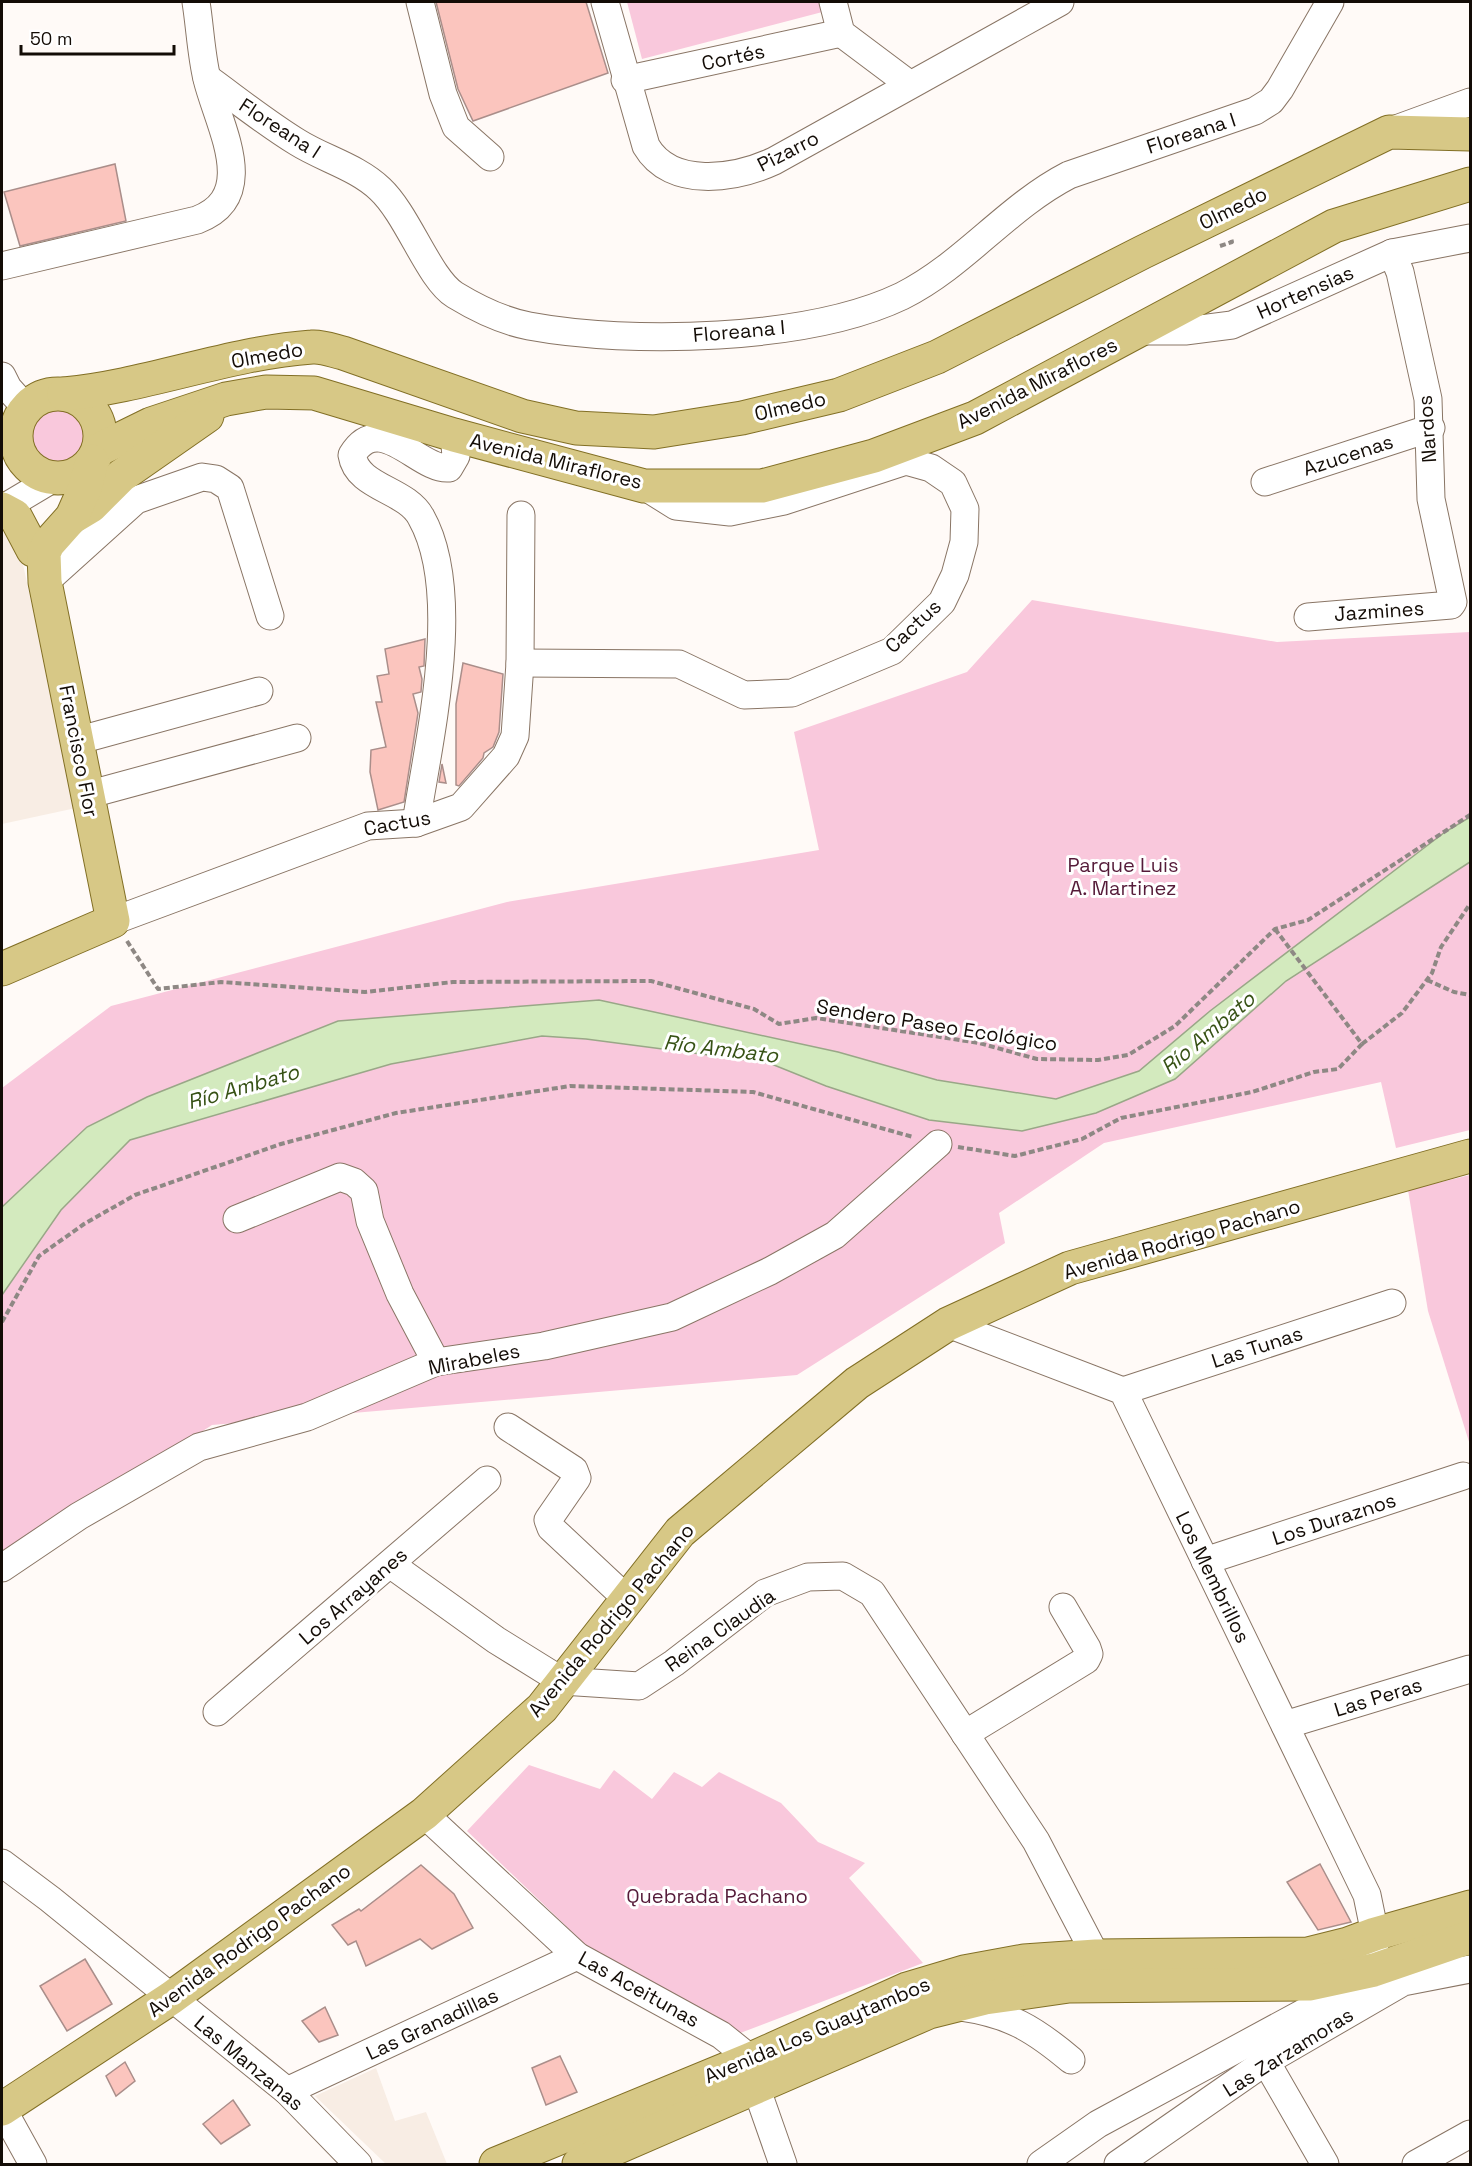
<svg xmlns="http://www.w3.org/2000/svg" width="1472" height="2166" font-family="'Space Grotesk',sans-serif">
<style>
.built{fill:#f8ede4}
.green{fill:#f9c8dc}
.water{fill:#d3eabe;stroke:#99a787;stroke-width:1.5}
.building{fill:#fbc5be;stroke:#aa8e8a;stroke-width:1.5}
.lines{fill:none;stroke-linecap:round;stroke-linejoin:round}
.minor-casing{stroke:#897565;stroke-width:29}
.major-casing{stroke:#826f25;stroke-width:35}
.path{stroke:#8e8884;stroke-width:4;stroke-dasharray:6 3;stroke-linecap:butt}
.minor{stroke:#fff;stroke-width:27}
.major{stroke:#d7c886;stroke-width:33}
.labels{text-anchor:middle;stroke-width:6;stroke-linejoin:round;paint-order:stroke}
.street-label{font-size:20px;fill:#130c06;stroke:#fff}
.park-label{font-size:20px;fill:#551b39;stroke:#fff}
.water-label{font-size:21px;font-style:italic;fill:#365114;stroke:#fff}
</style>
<rect width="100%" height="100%" fill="#fffaf7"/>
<!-- built -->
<g class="built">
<path d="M 14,523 L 76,808 L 2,824 L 2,528 Z"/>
<path d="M 376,2068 L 395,2121 L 426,2112 L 447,2164 L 386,2164 L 315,2096 Z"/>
</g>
<!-- green -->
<g class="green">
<path d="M 627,2 L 827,2 L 830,10 L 642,59 Z"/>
<circle cx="56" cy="435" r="36"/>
<path d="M 1032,600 L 1277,642 L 1470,632 L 1470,1130 L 1396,1148 L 1381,1082 L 1104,1143 L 999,1213 L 1005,1243 L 797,1375 L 212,1425 L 2,1561 L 2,1088 L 111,1006 L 507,902 L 819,850 L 794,732 L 967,672 Z"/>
<path d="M 1470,1175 L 1470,1445 L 1428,1311 L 1408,1190 Z"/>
<path d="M 529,1765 L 600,1789 L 614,1770 L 652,1799 L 674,1772 L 702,1787 L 719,1772 L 781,1803 L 818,1842 L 865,1863 L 849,1878 L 923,1963 L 735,2035 L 589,1948 L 467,1831 Z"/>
</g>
<!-- water -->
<path class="water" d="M 1470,817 L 1470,862 L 1286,981 L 1175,1079 L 1096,1113 L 1022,1131 L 929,1120 L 826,1086 L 769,1063 L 586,1039 L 542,1036 L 391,1064 L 130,1140 L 61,1210 L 2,1295 L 2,1207 L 87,1127 L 147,1097 L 338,1021 L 599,1000 L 838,1052 L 937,1080 L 1056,1099 L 1139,1071 L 1210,1011 L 1445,832 Z"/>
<!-- building -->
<g class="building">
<path d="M 436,2 L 586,2 L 608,73 L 473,121 L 458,89 Z"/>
<path d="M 115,164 L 126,221 L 20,246 L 4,192 Z"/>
<path d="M 425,639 L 424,666 L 419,667 L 422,679 L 421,692 L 413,694 L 418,713 L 404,802 L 378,810 L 370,772 L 371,750 L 386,747 L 376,702 L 382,702 L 377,676 L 389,674 L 385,649 Z"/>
<path d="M 463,663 L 503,674 L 499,732 L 493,747 L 484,753 L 483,758 L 459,786 L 456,785 L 456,704 Z"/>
<path d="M 442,764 L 446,783 L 439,782 Z"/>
<path d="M 1320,1864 L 1351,1922 L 1318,1930 L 1287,1882 Z"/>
<path d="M 421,1865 L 454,1894 L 473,1928 L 432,1949 L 420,1939 L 366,1966 L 356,1941 L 348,1945 L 332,1925 L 359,1909 L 361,1911 Z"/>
<path d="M 85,1959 L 112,2004 L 67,2031 L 40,1986 Z"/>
<path d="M 325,2007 L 338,2035 L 319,2042 L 302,2021 Z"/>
<path d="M 560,2056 L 577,2092 L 546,2105 L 532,2068 Z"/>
<path d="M 125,2062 L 135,2081 L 116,2096 L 106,2076 Z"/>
<path d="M 233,2100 L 250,2125 L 221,2144 L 203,2124 Z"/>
</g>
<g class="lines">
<!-- minor casing -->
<g class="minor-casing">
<g id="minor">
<path d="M 420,2 L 443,94 L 456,127 L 490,157"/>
<path d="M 605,2 L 646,146 C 671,189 735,179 774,161 L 1060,2"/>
<path d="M 833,2 L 841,33 L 909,84"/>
<path d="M 207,78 C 236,99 266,123 297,142 C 324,159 357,167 380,189 C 408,215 429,279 455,295 C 478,309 503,321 529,326 C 631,345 808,341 902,296 C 964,265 1007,207 1069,175 L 1255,111 L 1271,101 L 1280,89 L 1330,2"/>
<path d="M 625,80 L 841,33"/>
<path d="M 1396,129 L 1470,102"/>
<path d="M 2,266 L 197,220 C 261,196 218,125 207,79 C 201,54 200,27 196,2"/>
<path d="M 1138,331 L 1185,331 L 1232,325 L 1392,253 L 1470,238"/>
<path d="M 2,376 L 8,388 L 26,408"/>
<path d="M 1265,482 L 1431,428"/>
<path d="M 2,509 L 54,478"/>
<path d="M 45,582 L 136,500 L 202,477 L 216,479 L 230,488 L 270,616"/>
<path d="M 1308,617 L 1451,605 L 1453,602 L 1431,499 L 1428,399 L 1400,272 L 1392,253"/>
<path d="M 520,663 L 679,664 L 744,695 L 792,693 L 892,651 L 942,602 L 955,575 L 964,542 L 965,509 L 953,483 L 931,468 L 906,461 L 784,501 L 730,512 L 676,506 L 644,486"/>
<path d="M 76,741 L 259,691"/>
<path d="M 87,795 L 297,738"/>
<path d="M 416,823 C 429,739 464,593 421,517 C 406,489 357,488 352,455 C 380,409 419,471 449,468 L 456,456 L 454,435"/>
<path d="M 113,921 L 368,826 L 416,823 L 461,807 L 506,756 L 515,736 L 520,663 L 521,515"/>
<path d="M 237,1219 L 340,1177 L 354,1182 L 364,1191 L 370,1221 L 400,1294 L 436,1362"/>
<path d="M 948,1324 L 1123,1391 L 1367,1895 L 1375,1934 L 1374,1970 L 1353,1986 L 1098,2124 L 1041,2164"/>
<path d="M 1123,1391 L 1392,1303"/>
<path d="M 508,1427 L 574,1470 L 577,1478 L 548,1520 L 551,1528 L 627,1599"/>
<path d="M 1205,1561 L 1463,1476"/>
<path d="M 390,1564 L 496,1640 L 562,1681 L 639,1686 L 674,1663 L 765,1593 L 808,1577 L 843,1576 L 872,1593 L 1036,1841 L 1096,1956"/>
<path d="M 2,1568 L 79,1516 L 199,1447 L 307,1417 L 436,1362 L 544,1346 L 672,1317 L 770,1271 L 835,1235 L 938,1144"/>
<path d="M 217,1712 L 487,1480"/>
<path d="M 1285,1725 L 1470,1669"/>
<path d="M 965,1734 L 1086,1660 L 1089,1654 L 1087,1648 L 1063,1607"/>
<path d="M 424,1814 L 577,1956 L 721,2035 L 751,2059 L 756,2087 L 783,2164"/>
<path d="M 2,1863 L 50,1899 L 287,2091 L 358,2164"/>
<path d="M 960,2007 C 1009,2014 1033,2028 1071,2060"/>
<path d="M 1257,2046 L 1325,2164"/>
<path d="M 287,2091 L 577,1956"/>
<path d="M 2,2108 L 33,2164"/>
<path d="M 1118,2164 L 1265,2062 L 1403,1982 L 1470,1969"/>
<path d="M 1416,2164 L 1470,2134"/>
</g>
</g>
<!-- major casing -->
<g class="major-casing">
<g id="major">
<circle cx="58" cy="436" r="42"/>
<path d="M 64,394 C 148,386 228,353 312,347 C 322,346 334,351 343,353 L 522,416 L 576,428 L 654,432 L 742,418 L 839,395 L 937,357 L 1143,252 L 1389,132 L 1470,134"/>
<path d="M 98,450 L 151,424 L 226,399 L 266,392 L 314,393 L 454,435 L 644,486 L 762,486 L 874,456 L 975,418 L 1334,226 L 1470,184"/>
<path d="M 2,509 L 15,516 L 33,550"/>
<path d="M 76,515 L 91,506 L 121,476 L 207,416"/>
<path d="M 2,969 L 113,921 L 45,582 L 44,553 L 48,544 L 72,517 L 85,488 L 92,461"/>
<path d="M 2,2109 L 171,1998 L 424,1814 L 542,1708 L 680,1532 L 857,1383 L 948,1324 L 1070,1268 L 1470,1156"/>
<path d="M 496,2164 L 751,2059 L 907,1989 L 964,1972 L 1024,1961 L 1096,1956 L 1308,1954 L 1348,1944 L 1375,1934 L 1470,1907"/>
<path d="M 579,2164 L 929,2012 L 985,1998 L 1069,1986 L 1309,1984 L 1374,1970 L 1470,1937"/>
</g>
</g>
<!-- path -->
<g class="path">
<path d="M 1220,246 L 1232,242 L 1231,238"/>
<path d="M 127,941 L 158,989 L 221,982 L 365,992 L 453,982 L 651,981 L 754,1009 L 779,1024 L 816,1018 L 979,1043 L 1037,1059 L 1098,1060 L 1128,1055 L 1175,1026 L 1275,929 L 1308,920 L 1470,815"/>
<path d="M 1427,980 L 1454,992 L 1470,995"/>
<path d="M 1362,1044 L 1402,1013 L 1432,973 L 1441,947 L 1470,904"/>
<path d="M 958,1147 L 1015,1156 L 1082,1139 L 1121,1118 L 1252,1092 L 1314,1072 L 1338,1069 L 1362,1044 L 1275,929"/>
<path d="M 2,1322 L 39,1256 L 84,1224 L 135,1195 L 281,1144 L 396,1113 L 570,1086 L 753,1092 L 913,1137"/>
</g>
<!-- minor -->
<use href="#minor" class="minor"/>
<!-- major -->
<use href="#major" class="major"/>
</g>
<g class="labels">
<!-- street labels -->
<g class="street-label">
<text transform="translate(733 57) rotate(-12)" y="7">Cortés</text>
<text transform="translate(280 128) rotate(33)" y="7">Floreana I</text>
<text transform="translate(1191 133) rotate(-18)" y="7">Floreana I</text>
<text transform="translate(788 151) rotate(-27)" y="7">Pizarro</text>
<text transform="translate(1233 208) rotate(-26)" y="7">Olmedo</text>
<text transform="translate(1305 292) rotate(-24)" y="7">Hortensias</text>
<text transform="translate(739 331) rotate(-5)" y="7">Floreana I</text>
<text transform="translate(267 355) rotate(-10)" y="7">Olmedo</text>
<text transform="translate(1037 383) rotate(-27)" y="7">Avenida Miraflores</text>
<text transform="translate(790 406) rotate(-13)" y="7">Olmedo</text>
<text transform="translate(1427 429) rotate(-94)" y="7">Nardos</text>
<text transform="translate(1348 455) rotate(-18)" y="7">Azucenas</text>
<text transform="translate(556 461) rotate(14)" y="7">Avenida Miraflores</text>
<text transform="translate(1379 611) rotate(-4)" y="7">Jazmines</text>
<text transform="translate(913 626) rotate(-43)" y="7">Cactus</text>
<text transform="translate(79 751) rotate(79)" y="7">Francisco Flor</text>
<text transform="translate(397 823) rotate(-10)" y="7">Cactus</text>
<text transform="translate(937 1025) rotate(9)" y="7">Sendero Paseo Ecológico</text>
<text transform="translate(1182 1239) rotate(-16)" y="7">Avenida Rodrigo Pachano</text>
<text transform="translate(1257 1347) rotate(-18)" y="7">Las Tunas</text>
<text transform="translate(474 1359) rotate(-11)" y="7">Mirabeles</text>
<text transform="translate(1334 1519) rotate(-18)" y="7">Los Duraznos</text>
<text transform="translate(1213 1577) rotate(64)" y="7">Los Membrillos</text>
<text transform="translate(353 1596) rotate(-41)" y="7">Los Arrayanes</text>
<text transform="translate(611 1620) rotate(-50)" y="7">Avenida Rodrigo Pachano</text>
<text transform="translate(720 1630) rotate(-35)" y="7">Reina Claudia</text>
<text transform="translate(1378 1697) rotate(-17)" y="7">Las Peras</text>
<text transform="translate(249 1940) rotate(-36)" y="7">Avenida Rodrigo Pachano</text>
<text transform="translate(639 1989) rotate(29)" y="7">Las Aceitunas</text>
<text transform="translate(432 2024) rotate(-25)" y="7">Las Granadillas</text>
<text transform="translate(817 2030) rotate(-23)" y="7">Avenida Los Guaytambos</text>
<text transform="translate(1288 2052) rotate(-32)" y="7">Las Zarzamoras</text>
<text transform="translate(249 2063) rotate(40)" y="7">Las Manzanas</text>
</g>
<!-- park labels -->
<g class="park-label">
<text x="1123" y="872">Parque Luis<tspan x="1123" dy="23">A. Martinez</tspan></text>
<text x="717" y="1903">Quebrada Pachano</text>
</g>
<!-- water labels -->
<g class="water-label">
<text transform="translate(1208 1033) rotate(-40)" y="7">Río Ambato</text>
<text transform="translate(721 1049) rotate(7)" y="7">Río Ambato</text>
<text transform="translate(243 1087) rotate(-16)" y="7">Río Ambato</text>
</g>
</g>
<!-- border -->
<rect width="1472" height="2166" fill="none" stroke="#130c06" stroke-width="6"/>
<!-- scale -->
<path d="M21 45v9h153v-9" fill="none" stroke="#130c06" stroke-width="3"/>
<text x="30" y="45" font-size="18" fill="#130c06" stroke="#ffffff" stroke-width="4.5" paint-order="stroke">50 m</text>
</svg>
